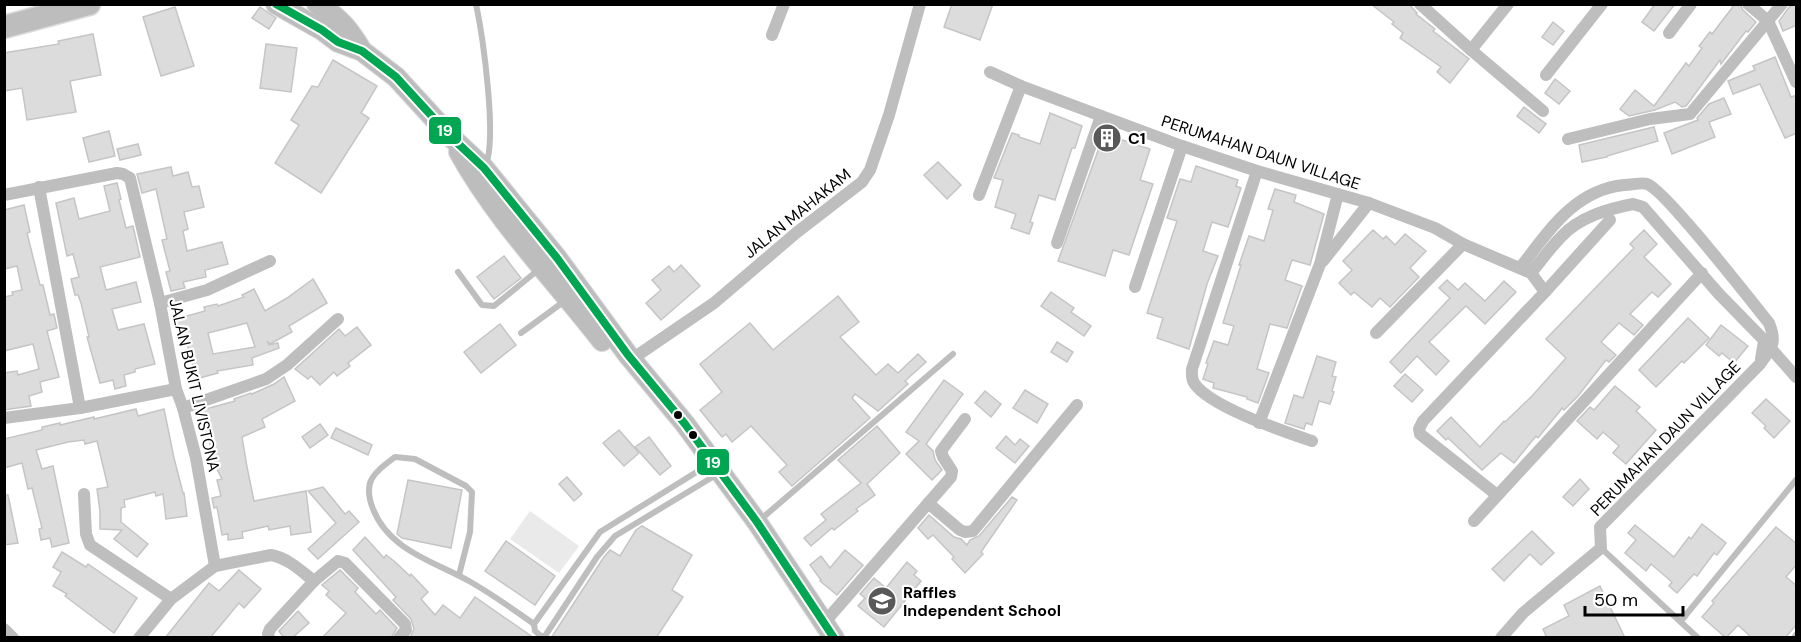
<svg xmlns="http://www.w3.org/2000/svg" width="1801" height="642" font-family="'DM Sans',sans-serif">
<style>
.green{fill:#eaeaea}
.building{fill:#dcdcdc;stroke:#c5c5c5;stroke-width:1.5;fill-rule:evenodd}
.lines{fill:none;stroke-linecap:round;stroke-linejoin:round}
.primary-casing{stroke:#dbdbdb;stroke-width:22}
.highway-casing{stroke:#dbdbdb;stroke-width:25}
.lane{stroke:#bebebe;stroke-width:6}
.street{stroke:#bebebe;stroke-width:12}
.primary{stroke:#bdbdbd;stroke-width:20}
.highway{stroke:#bdbdbd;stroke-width:22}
.bus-1-casing{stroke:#fff;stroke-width:12}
.bus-1{stroke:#00a651;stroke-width:8}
.bus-dot{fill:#000;stroke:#fff;stroke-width:2}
.labels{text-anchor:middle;stroke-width:4.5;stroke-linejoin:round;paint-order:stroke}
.poi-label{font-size:16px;font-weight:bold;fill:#000;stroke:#fff;text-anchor:start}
.street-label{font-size:16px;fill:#000;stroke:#fff}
.line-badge{stroke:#fff;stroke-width:2}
.badge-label{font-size:16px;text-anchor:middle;font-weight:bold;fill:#fff}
</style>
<rect width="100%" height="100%" fill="#fff"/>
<!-- green -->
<path class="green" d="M 530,511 L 579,546 L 559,573 L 510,539 Z"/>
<!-- building -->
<g class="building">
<path d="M 952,4 L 993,4 L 980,40 L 944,27 Z"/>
<path d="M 1371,4 L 1409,4 L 1417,13 L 1416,14 L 1435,29 L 1433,31 L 1469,59 L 1450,83 L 1437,72 L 1441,67 L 1400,38 L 1403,33 L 1392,24 L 1394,22 Z"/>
<path d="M 1655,4 L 1675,4 L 1654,31 L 1642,22 Z"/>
<path d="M 1735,4 L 1740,4 L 1743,10 L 1756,22 L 1748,32 L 1746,31 L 1721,64 L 1720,60 L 1686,106 L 1682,107 L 1675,102 L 1655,110 L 1629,116 L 1620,109 L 1635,90 L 1654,106 L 1686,63 L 1689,66 L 1702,48 L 1699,46 L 1710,32 L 1712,34 Z"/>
<path d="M 1797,4 L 1797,25 L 1783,31 L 1779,21 L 1789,7 Z"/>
<path d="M 175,7 L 194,66 L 161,76 L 143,17 Z"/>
<path d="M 260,7 L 276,18 L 269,29 L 252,18 Z"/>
<path d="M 1553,22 L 1564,31 L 1553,45 L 1542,37 Z"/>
<path d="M 93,34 L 101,75 L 70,81 L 76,112 L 27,120 L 22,88 L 4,91 L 4,53 L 59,44 L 58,41 Z"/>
<path d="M 266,44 L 297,48 L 291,92 L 260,88 Z"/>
<path d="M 1775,57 L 1791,97 L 1797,95 L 1797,133 L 1785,138 L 1760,84 L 1733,94 L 1728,81 L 1755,70 L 1753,66 Z"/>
<path d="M 333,60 L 377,86 L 361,113 L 369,118 L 321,193 L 275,163 L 299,125 L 291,120 L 312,86 L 318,87 Z"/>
<path d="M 1555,79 L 1570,91 L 1559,104 L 1545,93 Z"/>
<path d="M 1724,98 L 1731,114 L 1709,122 L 1715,137 L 1672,154 L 1664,133 L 1698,120 L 1697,118 L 1709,104 Z"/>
<path d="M 1524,107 L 1546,124 L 1539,133 L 1517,116 Z"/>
<path d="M 1050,113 L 1082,126 L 1075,148 L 1072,148 L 1055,200 L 1039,195 L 1030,222 L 1033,223 L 1029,234 L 1011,228 L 1016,214 L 995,207 L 1003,180 L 994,178 L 1012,133 L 1019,135 L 1019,137 L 1040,144 Z"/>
<path d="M 1654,127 L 1658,141 L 1607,156 L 1607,157 L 1582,162 L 1579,145 Z"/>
<path d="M 109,131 L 115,156 L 89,162 L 83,138 Z"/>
<path d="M 1104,134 L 1150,149 L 1140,180 L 1153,184 L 1129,255 L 1113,250 L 1105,276 L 1058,261 Z"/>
<path d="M 138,144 L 141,155 L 120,160 L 117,149 Z"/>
<path d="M 938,162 L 961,185 L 947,199 L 924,175 Z"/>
<path d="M 1196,166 L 1238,180 L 1236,186 L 1241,188 L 1228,227 L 1212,222 L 1203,251 L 1218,256 L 1207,284 L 1189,349 L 1157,338 L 1163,318 L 1147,313 L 1177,221 L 1167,218 L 1180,179 L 1191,182 Z"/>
<path d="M 171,167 L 173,176 L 188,172 L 192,187 L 199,186 L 204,207 L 184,212 L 188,229 L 183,231 L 187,251 L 222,242 L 228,264 L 205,270 L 206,277 L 183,282 L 185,288 L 171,291 L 166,272 L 170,271 L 162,240 L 167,239 L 156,189 L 142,193 L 137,174 Z"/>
<path d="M 117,183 L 121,199 L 119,200 L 126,228 L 133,226 L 140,257 L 100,267 L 101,270 L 106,290 L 136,282 L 141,302 L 112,309 L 118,330 L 144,324 L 155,364 L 135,369 L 135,372 L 124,375 L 126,386 L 115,389 L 113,380 L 100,383 L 87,337 L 89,337 L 81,303 L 78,295 L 75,295 L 71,279 L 79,277 L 73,254 L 67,256 L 56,203 L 74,198 L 79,219 L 110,211 L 104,186 Z"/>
<path d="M 1275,189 L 1296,195 L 1294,202 L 1324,214 L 1310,265 L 1292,260 L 1285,280 L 1302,286 L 1287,328 L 1270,324 L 1257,369 L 1269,373 L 1258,403 L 1247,399 L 1247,397 L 1213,388 L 1214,383 L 1203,379 L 1208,364 L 1206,363 L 1214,341 L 1228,345 L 1234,326 L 1223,323 L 1241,265 L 1239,265 L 1249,236 L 1264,241 L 1273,210 L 1268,209 Z"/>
<path d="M 24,205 L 30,232 L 27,233 L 40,285 L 43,285 L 50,315 L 54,314 L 57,328 L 47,331 L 59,377 L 40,382 L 42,392 L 29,396 L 31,406 L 4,410 L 4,373 L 17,371 L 18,375 L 39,369 L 33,344 L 4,351 L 4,297 L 13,295 L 12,292 L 22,290 L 17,266 L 4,269 L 4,210 Z"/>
<path d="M 1373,230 L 1383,239 L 1386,236 L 1395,245 L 1405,234 L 1426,251 L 1410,268 L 1419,277 L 1390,307 L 1380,298 L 1372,307 L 1354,292 L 1351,295 L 1339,283 L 1352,270 L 1343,261 Z"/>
<path d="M 1644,230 L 1657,244 L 1644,257 L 1671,284 L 1658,297 L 1652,292 L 1630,314 L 1643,325 L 1634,335 L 1619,323 L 1601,342 L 1616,355 L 1609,362 L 1606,360 L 1578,396 L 1564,410 L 1562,408 L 1560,411 L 1538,438 L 1536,436 L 1514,463 L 1501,453 L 1482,470 L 1448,438 L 1446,440 L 1437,431 L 1451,417 L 1480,447 L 1504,421 L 1505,422 L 1532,396 L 1566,358 L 1546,339 L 1634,248 L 1630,244 Z"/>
<path d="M 504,256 L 521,278 L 494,299 L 477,277 Z"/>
<path d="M 681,265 L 700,286 L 661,320 L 646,303 L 661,290 L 652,280 L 669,266 L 674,272 Z"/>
<path d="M 313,279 L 327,303 L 289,326 L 292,332 L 270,344 L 267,341 L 269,345 L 278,343 L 279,348 L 252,358 L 253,365 L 217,371 L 218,373 L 196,379 L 186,340 L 182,342 L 176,319 L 205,311 L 204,307 L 217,304 L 218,306 L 244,297 L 242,295 L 254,289 L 265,311 L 287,298 ZM 247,323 L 255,347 L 213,354 L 208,333 Z"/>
<path d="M 1447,280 L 1458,290 L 1465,283 L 1485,301 L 1504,281 L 1516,292 L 1485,324 L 1466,306 L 1429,342 L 1449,361 L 1436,375 L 1417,356 L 1401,373 L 1390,362 L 1450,298 L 1439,288 Z"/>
<path d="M 1051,292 L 1074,308 L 1071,312 L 1091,326 L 1084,336 L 1041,306 Z"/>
<path d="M 838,296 L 859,322 L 840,337 L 876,375 L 888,364 L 898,373 L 918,354 L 926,362 L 905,381 L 908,384 L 878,411 L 855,394 L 852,398 L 870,418 L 792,486 L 779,472 L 787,465 L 751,426 L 732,442 L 726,434 L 722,437 L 700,410 L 722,392 L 700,364 L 750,323 L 773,350 Z"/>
<path d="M 1688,318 L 1709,338 L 1684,363 L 1682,361 L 1656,387 L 1639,370 Z"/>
<path d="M 500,324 L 516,345 L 481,373 L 464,352 Z"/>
<path d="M 1721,325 L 1748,346 L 1734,363 L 1722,353 L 1719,356 L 1706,345 Z"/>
<path d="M 357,327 L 371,345 L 348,363 L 350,366 L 337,376 L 334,372 L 320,385 L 311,376 L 308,379 L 295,369 L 339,329 L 345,336 Z"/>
<path d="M 1057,342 L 1073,352 L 1067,362 L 1051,352 Z"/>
<path d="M 1317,356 L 1336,362 L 1332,376 L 1336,377 L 1332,391 L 1334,392 L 1330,404 L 1319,401 L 1312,425 L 1306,423 L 1304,429 L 1285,423 L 1294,395 L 1303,398 Z"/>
<path d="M 1405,374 L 1423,390 L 1412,402 L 1394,386 Z"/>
<path d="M 284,377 L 295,401 L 262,419 L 265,427 L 242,437 L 247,467 L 254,501 L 306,491 L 311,532 L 291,535 L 290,526 L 269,530 L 268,526 L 242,532 L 243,538 L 228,540 L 228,534 L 222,535 L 217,507 L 214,508 L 212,498 L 221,496 L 217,480 L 222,479 L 209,454 L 212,453 L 202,410 L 235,401 L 234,399 L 251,393 L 252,394 L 274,384 Z"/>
<path d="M 944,380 L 963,394 L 926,444 L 933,451 L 935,460 L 942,470 L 932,480 L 906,454 L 919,441 L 906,432 Z"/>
<path d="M 1615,386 L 1640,407 L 1636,411 L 1656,430 L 1626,464 L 1613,453 L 1619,446 L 1603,432 L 1597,439 L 1577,421 L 1590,407 L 1594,410 Z"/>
<path d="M 1025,390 L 1048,404 L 1037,423 L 1013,408 Z"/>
<path d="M 985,391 L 1001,404 L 991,417 L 975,403 Z"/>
<path d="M 1766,399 L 1790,421 L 1774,438 L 1764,428 L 1766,426 L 1752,413 Z"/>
<path d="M 136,409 L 138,416 L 164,409 L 174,458 L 183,493 L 184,493 L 187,516 L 166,519 L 163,494 L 156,496 L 155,492 L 124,500 L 125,507 L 121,508 L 121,522 L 148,544 L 137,557 L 114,539 L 122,530 L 100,529 L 100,511 L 97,489 L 108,487 L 97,441 L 85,444 L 84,440 L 68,442 L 36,450 L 42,469 L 53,466 L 69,543 L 52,547 L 50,538 L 41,540 L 39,529 L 42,528 L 32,488 L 28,489 L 22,463 L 4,468 L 4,439 L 42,430 L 42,427 L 60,423 L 60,425 L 94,417 L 94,419 Z"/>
<path d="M 320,424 L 328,435 L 310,448 L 302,437 Z"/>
<path d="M 877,426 L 900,453 L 867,484 L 875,495 L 856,509 L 858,511 L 834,530 L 832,528 L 811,546 L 804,538 L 826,520 L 821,514 L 861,483 L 838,460 Z"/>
<path d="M 336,428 L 372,445 L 368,455 L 331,438 Z"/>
<path d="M 619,430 L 639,453 L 624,466 L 603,443 Z"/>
<path d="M 1006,436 L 1015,445 L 1020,439 L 1029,446 L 1015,463 L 996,448 Z"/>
<path d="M 649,437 L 671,466 L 660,475 L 635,447 Z"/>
<path d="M 567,477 L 582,494 L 574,501 L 559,484 Z"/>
<path d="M 1580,479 L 1589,489 L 1573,506 L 1563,497 Z"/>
<path d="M 408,480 L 462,490 L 451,548 L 402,538 L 397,534 Z"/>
<path d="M 323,487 L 345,514 L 349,511 L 359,522 L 318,559 L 308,549 L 336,523 L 308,491 Z"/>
<path d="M 4,495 L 8,495 L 18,543 L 4,545 Z"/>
<path d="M 1012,497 L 1017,500 L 981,552 L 983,554 L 965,573 L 952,559 L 954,557 L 933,535 L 928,539 L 918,528 L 929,515 L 954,537 L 961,539 L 967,545 L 970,540 L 979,536 Z"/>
<path d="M 1702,524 L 1726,543 L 1717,555 L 1714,553 L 1697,576 L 1694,574 L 1677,593 L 1669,586 L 1672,582 L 1651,564 L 1646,571 L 1625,553 L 1636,540 L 1628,533 L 1635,525 L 1674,557 L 1689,537 L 1691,539 Z"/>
<path d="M 642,526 L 692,555 L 672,590 L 683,597 L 656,638 L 551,638 L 604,557 L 610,550 L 620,556 L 636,530 Z"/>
<path d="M 1776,527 L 1797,544 L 1797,564 L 1786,577 L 1797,586 L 1797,624 L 1785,638 L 1752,638 L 1738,625 L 1726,638 L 1702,617 L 1714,603 L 1712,601 Z"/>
<path d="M 1532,531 L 1554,553 L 1541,565 L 1530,554 L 1504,581 L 1492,569 Z"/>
<path d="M 365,537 L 384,558 L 386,555 L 394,561 L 410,576 L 411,574 L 428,592 L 421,599 L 435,615 L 443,605 L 460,618 L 475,597 L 534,638 L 410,638 L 414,629 L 411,619 L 393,600 L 396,597 L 353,550 Z"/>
<path d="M 506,541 L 555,576 L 535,605 L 485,571 Z"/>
<path d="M 845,550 L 863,565 L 837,595 L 820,581 L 821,580 L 810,565 L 821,556 L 830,568 Z"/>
<path d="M 62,552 L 86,567 L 88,564 L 137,598 L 114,633 L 65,596 L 67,594 L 53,586 L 61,572 L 53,567 Z"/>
<path d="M 907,562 L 917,571 L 914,575 L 921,581 L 884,627 L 858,606 L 865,598 L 860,594 L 874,578 L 886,588 Z"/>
<path d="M 239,570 L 261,589 L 244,608 L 239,603 L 210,638 L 165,638 L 209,583 L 219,591 Z"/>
<path d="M 340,570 L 358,588 L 355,592 L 376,614 L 380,610 L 397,628 L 391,638 L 322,638 L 346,613 L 326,595 L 329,591 L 322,585 Z"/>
<path d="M 1600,586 L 1625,638 L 1547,638 L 1543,629 L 1569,616 L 1564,605 Z"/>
<path d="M 298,611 L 309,623 L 292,638 L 284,638 L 279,631 Z"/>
</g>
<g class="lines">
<!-- primary casing -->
<g class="primary-casing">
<g id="primary">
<path d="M 276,4 L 322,30 L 338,42 L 362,51 L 396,77 L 451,137 L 484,168 L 557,258 L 628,355 L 685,424 L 757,522 L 834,638"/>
<path d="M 317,4 C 339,17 349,29 362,51"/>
<path d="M 459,152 C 497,221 554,279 602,341"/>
</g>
</g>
<!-- highway casing -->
<g class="highway-casing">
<path id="highway" d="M 4,27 L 89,4"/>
</g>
<!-- lane -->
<g class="lane">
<path d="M 476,4 C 483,37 497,137 486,164"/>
<path d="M 458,272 L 482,305 L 494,306 L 538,270"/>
<path d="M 521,333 L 566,300"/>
<path d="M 703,468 L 600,532 L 534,624 L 535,631 L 541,636 L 545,636 L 597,557 L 615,536 L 711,478"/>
<path d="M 760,520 L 953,354"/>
<path d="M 1601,548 L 1698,638"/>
<path d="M 459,575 L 470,532 L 472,492 L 466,486 L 415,459 L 395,457 C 374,473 362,481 373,509 C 389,550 433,561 469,581 C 492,594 513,609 534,624"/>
<path d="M 1681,621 L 1796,480"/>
<path d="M 1794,638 L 1796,635"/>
</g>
<!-- street -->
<g class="street">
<path d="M 1420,4 L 1471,50 L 1543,111"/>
<path d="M 1748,4 L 1768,21 L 1796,82"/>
<path d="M 1669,33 L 1691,4"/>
<path d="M 772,35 L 784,4"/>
<path d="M 1471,50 L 1508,4"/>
<path d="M 990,72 L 1021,86 L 1182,146 L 1257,171 L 1369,203 L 1435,228 L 1463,244 L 1531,273 L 1545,292"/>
<path d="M 1546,75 L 1602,4"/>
<path d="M 1568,139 L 1650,119 L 1690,114 L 1782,4"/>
<path d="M 1257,171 L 1192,369 C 1192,374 1191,378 1194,383 C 1210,407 1283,431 1312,441"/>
<path d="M 39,187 L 80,408"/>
<path d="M 4,195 L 117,173 L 123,174 L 130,178 L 160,303 L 176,389 L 183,408 L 196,458 L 215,566"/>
<path d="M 979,195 L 1021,86"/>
<path d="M 1057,243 L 1101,116"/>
<path d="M 1323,261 L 1369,203"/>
<path d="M 1531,273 C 1541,261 1550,248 1561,237 C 1579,217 1608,209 1633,204 L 1643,207 L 1719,294 L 1762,338 L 1764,341 L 1761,359"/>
<path d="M 1135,287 L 1182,146"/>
<path d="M 160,303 L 207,290 L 270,261"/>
<path d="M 1376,333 L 1463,244"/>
<path d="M 1767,344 L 1796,377"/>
<path d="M 632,359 L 714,303 L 796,233 L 862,182 L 870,170 L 889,115 L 920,4"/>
<path d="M 183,408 L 266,379 L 287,365 L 338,319"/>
<path d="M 4,418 L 80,408 L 176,389"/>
<path d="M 1259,423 L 1320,264 L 1338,194"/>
<path d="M 84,494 L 86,534 L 90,545 L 171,599"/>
<path d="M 1497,495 L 1420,434 L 1419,429 L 1423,421 L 1545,292 L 1610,220"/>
<path d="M 928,503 L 960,530 L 965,532 L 973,531 L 1077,405"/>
<path d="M 1474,521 L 1702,273"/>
<path d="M 824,623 L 951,477 L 952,471 L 943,457 L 941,451 L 965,419"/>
<path d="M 4,629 L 13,638"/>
<path d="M 139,638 L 171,599 L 215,566 L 271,555 C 288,558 301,571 314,581"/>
<path d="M 269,638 L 268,634 L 270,629 L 314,581 L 338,561 L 345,563 L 405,624 L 406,630 L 399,638"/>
<path d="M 1501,638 L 1523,613 L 1601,548 L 1600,527 L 1760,364 C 1772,347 1777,343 1769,323 C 1752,302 1664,189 1647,184 C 1641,182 1632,185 1624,185 C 1574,190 1548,232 1520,268"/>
</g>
<!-- primary -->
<use href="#primary" class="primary"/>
<!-- highway -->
<use href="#highway" class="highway"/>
<!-- bus-1 casing -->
<g class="bus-1-casing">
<path id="bus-1" d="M 276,4 L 322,30 L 338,42 L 362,51 L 396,77 L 451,137 L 484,168 L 557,258 L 628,355 L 685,424 L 757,522 L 834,638"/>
</g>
<!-- bus-1 -->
<use href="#bus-1" class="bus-1"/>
</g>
<!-- icons -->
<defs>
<g id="building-disc" transform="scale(1.5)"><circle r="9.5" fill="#595959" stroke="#fff"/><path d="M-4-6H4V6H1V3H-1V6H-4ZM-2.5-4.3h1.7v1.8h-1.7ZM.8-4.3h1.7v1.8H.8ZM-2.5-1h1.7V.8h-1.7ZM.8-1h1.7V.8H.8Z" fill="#fff"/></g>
<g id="school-disc" transform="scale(1.5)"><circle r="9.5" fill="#595959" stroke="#fff"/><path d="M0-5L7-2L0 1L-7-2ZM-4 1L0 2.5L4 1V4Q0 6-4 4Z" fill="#fff"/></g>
</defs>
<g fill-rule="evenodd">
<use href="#building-disc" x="1107" y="138"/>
<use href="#school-disc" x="882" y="601"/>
</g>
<!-- markers -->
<g class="bus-dot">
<circle cx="678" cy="415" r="5"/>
<circle cx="693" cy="435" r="5"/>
</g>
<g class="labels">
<!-- poi labels -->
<g class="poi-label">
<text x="1128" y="144">C1</text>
<text x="903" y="598">Raffles<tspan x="903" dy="18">Independent School</tspan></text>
</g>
<!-- street labels -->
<g class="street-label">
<text transform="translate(1261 152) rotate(18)" y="6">PERUMAHAN DAUN VILLAGE</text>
<text transform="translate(797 213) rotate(-39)" y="6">JALAN MAHAKAM</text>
<text transform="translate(195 385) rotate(77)" y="6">JALAN BUKIT LIVISTONA</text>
<text transform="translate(1665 438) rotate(-46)" y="6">PERUMAHAN DAUN VILLAGE</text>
</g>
</g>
<g class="line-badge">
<rect x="428" y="116" width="34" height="29" rx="6" fill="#00a651"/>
<rect x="696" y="448" width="34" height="28" rx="6" fill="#00a651"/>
</g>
<g class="badge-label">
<text x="445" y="136">19</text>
<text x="713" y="468">19</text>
</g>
<!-- border -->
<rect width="1801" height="642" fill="none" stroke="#000000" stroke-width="12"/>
<!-- scale -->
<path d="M1585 606v9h98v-9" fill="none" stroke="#000000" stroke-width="3"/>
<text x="1594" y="606" font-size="18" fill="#000000" stroke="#ffffff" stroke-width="4.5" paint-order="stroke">50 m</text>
</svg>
